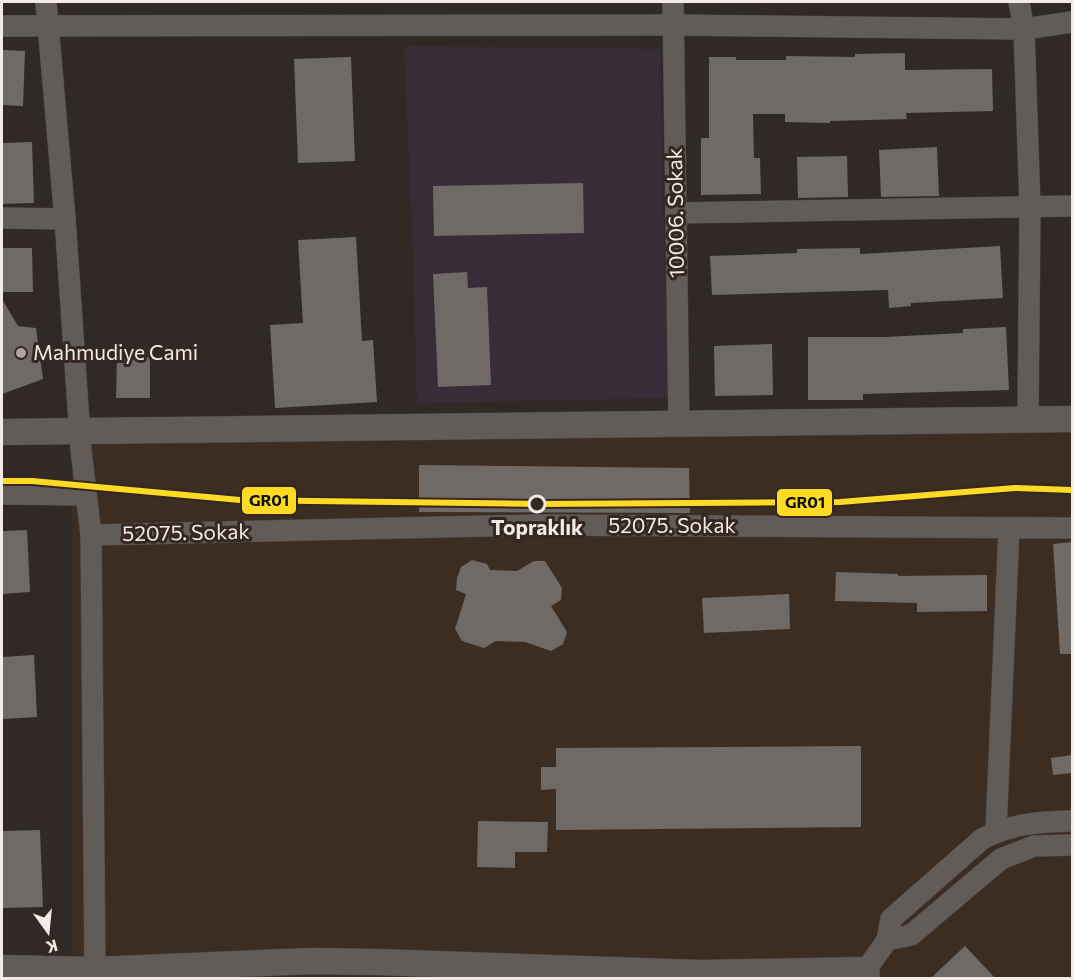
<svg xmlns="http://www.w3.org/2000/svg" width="1074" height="980" font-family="Commissioner,sans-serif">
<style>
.commercial{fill:#3c2d23}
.education{fill:#3a2c36}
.building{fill:#706a67}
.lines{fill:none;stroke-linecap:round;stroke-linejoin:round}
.minor-casing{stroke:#4c4543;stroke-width:22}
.tertiary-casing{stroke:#4c4543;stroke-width:27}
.minor{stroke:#625c59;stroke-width:21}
.tertiary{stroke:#625c59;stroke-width:26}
.rail-1-casing{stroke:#352721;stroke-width:10}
.rail-1{stroke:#fdda24;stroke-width:6}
.poi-dot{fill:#afa6a3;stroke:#352721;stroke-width:2}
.stop-dot{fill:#352721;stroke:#f4eae6;stroke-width:3}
.labels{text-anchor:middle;stroke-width:6;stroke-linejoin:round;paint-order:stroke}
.street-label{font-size:21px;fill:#f4eae6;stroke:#352721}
.poi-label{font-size:21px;fill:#f4eae6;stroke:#352721;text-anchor:start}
.stop-label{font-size:21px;font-weight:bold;fill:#f4eae6;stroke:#352721}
.line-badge{stroke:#352721;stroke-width:2}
.pale-badge-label{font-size:16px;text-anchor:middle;font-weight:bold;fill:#111}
</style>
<rect width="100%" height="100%" fill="#302926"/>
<!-- commercial -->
<path class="commercial" d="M 1072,406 L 1072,978 L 71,978 L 72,441 Z"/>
<!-- education -->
<path class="education" d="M 404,46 L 660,49 L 664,249 L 671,398 L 417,403 L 413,255 Z"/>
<!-- building -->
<g class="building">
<path d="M 2,50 L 25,51 L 23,106 L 2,105 Z"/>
<path d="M 905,53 L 905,70 L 992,69 L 993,111 L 906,113 L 907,119 L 830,121 L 830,123 L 785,122 L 785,114 L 753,114 L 754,158 L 760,158 L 761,194 L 701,195 L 701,138 L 709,138 L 709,57 L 736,57 L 736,60 L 786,60 L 786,56 L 855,57 L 855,54 Z"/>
<path d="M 351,57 L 355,161 L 298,163 L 294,59 Z"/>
<path d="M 32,142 L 34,203 L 2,204 L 2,143 Z"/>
<path d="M 937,147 L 939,196 L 881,197 L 879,150 Z"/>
<path d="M 847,156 L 848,197 L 798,198 L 797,157 Z"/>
<path d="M 583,183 L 584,233 L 434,236 L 433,186 Z"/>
<path d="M 356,237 L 362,341 L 373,340 L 377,402 L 275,408 L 270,325 L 303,323 L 298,240 Z"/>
<path d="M 1000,246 L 1003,298 L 911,303 L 911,306 L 889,308 L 888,290 L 712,295 L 710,256 L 797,253 L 797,249 L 860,248 L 860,254 Z"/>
<path d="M 2,248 L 32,248 L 33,292 L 2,292 Z"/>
<path d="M 467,272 L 468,288 L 487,287 L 491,385 L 438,387 L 433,274 Z"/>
<path d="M 2,299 L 18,326 L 36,328 L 43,379 L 2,394 Z"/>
<path d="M 1006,327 L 1009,390 L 863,394 L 863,400 L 808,400 L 808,337 L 885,337 L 963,333 L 963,329 Z"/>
<path d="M 772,344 L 773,395 L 715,396 L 714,346 Z"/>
<path d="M 117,357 L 150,357 L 150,398 L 116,398 Z"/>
<path d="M 419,465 L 689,468 L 690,513 L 419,512 Z"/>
<path d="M 27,530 L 30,592 L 2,594 L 2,531 Z"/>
<path d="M 1072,542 L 1072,654 L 1060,654 L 1053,544 Z"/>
<path d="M 472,560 L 487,564 L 490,570 L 517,571 L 534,561 L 545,561 L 562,588 L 561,600 L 551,606 L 567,632 L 563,644 L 551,651 L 525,642 L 496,641 L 484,648 L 462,641 L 455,629 L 466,594 L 456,590 L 457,578 L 461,567 Z"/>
<path d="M 836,572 L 898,574 L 898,576 L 987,575 L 987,611 L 917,612 L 917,603 L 835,601 Z"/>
<path d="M 789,594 L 790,629 L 704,633 L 702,598 Z"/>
<path d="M 34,655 L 37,717 L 2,719 L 2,657 Z"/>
<path d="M 861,746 L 861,827 L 556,830 L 556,789 L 541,790 L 541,767 L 556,767 L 556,748 Z"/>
<path d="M 1072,755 L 1072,773 L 1053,775 L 1051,758 Z"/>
<path d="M 478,821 L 548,822 L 547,852 L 515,852 L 515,868 L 477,867 Z"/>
<path d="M 40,830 L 43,907 L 2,908 L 2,831 Z"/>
<path d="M 965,946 L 995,978 L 931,978 Z"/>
</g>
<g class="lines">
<!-- minor casing -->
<g class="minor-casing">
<g id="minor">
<path d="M 46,2 L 65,219 L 81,450 L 91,535 L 95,970"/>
<path d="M 673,2 L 679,424"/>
<path d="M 1019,2 L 1024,29 L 1030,207 L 1028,418"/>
<path d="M 2,26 L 673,25 L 1024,29 L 1072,22"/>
<path d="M 676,213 L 1072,206"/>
<path d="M 2,218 L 65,219"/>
<path d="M 2,494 L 86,495"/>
<path d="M 91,535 L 537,525 L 1072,528"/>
<path d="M 996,831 L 1009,528"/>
<path d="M 887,940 L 911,935 L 1001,859 L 1034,846 L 1072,845"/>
<path d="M 866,970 L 887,940 L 891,919 L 982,839 C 1012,823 1039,822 1072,821"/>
</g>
</g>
<!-- tertiary casing -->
<g class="tertiary-casing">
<g id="tertiary">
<path d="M 2,432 L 1072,419"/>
<path d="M 2,968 L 95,970 L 311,961 L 376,962 L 701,973 L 866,970 L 867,978"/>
</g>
</g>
<!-- minor -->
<use href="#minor" class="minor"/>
<!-- tertiary -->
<use href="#tertiary" class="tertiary"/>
<!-- rail-1 casing -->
<g class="rail-1-casing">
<path id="rail-1" d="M 2,481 L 32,481 L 240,500 L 539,504 L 840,502 L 1015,488 L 1072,490"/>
</g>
<!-- rail-1 -->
<use href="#rail-1" class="rail-1"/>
</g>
<!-- markers -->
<circle class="poi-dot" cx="21" cy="353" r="6"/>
<circle class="stop-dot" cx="537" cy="504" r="8"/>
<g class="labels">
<!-- street labels -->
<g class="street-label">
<text transform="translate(676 213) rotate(-91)" y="7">10006. Sokak</text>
<text x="672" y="533">52075. Sokak</text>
<text transform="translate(186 533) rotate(-1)" y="7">52075. Sokak</text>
</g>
<!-- poi labels -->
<g class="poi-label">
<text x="33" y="360">Mahmudiye Cami</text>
</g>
<!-- stop labels -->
<g class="stop-label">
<text x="537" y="535">Topraklık</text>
</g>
</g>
<g class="line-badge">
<rect x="241" y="486" width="56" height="29" rx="6" fill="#fdda24"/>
<rect x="776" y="488" width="57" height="29" rx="6" fill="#fdda24"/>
</g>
<g class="pale-badge-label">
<text x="269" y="506">GR01</text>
<text x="805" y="508">GR01</text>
</g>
<!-- border -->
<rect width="1074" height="980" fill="none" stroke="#f4eae6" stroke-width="6"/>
<!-- north arrow -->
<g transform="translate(48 932) rotate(165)" stroke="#352721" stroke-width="4.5" paint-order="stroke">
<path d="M0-4.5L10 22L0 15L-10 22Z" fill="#f4eae6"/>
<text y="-9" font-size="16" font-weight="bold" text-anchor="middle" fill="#f4eae6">K</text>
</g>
</svg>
